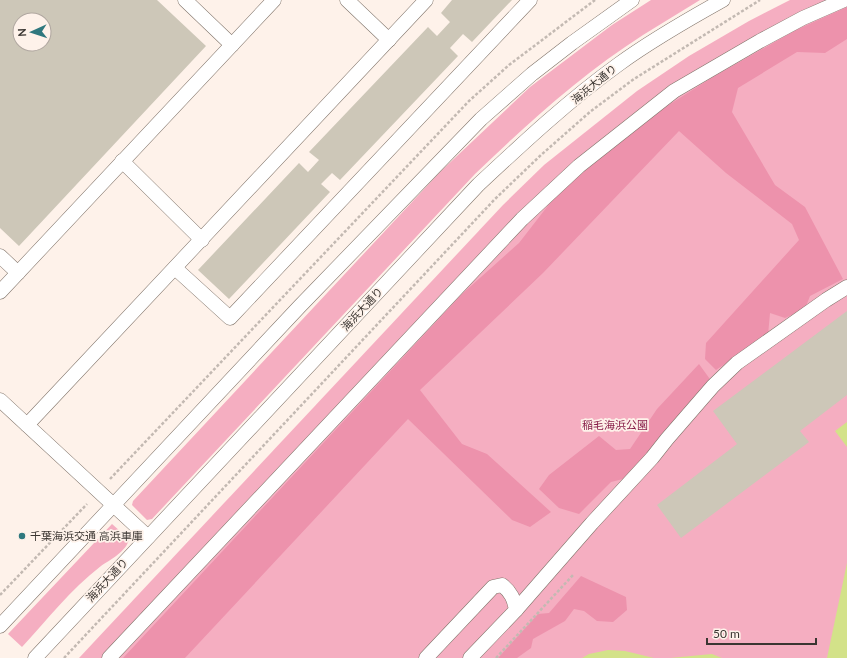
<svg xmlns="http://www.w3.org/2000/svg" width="847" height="658" font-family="Lato,'Noto Sans JP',sans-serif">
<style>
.green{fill:#f5aec1}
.forest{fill:#ed92ac}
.water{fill:#d3e289}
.building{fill:#cdc7b8;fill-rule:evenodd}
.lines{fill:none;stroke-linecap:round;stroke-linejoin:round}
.minor-casing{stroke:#80746a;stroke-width:15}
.path{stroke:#c3b9b2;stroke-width:2.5;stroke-dasharray:3 2;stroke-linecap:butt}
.minor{stroke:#fff;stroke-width:14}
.poi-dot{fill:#2f787e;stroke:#fef2ea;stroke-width:1.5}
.labels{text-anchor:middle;stroke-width:3.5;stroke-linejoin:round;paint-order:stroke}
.street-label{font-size:11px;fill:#3b3632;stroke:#fef2ea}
.park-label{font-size:11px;fill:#881e49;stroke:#fef2ea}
.poi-label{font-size:11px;fill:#3b3632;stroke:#fef2ea;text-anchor:start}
</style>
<rect width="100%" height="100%" fill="#fef2ea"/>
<!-- green -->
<g class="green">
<path d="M 651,0 L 700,0 C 681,12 662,23 643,35 C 582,74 527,124 475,174 L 152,519 L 147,520 L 132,505 L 133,501 L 440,172 L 530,87 L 612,25 Z"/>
<path d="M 790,0 L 847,0 L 847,658 L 79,658 L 503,205 L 544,165 L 637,91 L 689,56 L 749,21 Z"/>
<path d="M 112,524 L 129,539 C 127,551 110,560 101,566 C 71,589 47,620 22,647 L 8,634 Z"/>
</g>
<!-- forest -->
<g class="forest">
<path d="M 847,7 L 847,39 L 825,53 L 797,52 L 738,88 L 732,112 L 775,185 L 805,207 L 843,279 L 810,296 L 805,309 L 785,318 L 770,313 L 768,335 L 716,370 L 705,359 L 706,343 L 799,240 L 792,224 L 726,173 L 679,131 L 543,273 L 420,390 L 462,444 L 487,454 L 551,512 L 530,527 L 512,520 L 408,419 L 185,658 L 123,658 L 462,294 L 519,243 L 557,194 L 651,116 L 713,77 L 796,30 Z"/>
<path d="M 699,364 L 712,382 L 623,479 L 611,482 L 579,514 L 559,508 L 539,489 L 549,475 L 599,436 L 616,450 L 630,449 L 657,409 Z"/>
<path d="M 581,576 L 626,597 L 627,610 L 613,622 L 597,621 L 584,611 L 574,609 L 565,621 L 533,639 L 531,648 L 517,658 L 498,658 L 538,614 L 549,613 Z"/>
</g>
<!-- water -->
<g class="water">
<path d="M 847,422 L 847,447 L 835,431 Z"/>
<path d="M 847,563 L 847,658 L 827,658 Z"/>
<path d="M 608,650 L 625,651 L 654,658 L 582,658 L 589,654 Z"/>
<path d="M 712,654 L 722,658 L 670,658 Z"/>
</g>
<!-- building -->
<g class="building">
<path d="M 0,0 L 157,0 L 206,46 L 19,246 L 0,228 ZM 20,20 L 44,20 L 44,44 L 20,44 Z"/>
<path d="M 452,0 L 512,0 L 472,42 L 463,34 L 450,48 L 458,56 L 340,180 L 332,173 L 321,184 L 330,192 L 229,299 L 198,270 L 299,163 L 308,172 L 319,160 L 309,152 L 428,27 L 437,36 L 450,22 L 441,13 Z"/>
<path d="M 847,311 L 847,395 L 800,431 L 809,442 L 681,538 L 657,505 L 737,444 L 713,411 Z"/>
</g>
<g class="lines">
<!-- minor casing -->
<g class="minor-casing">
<g id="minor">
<path d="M 185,0 L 232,45"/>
<path d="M 347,0 L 389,40"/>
<path d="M 122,161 L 202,240"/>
<path d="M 0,256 L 18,273"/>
<path d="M 175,268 L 230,318 L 530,0"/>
<path d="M 0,292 L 274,0"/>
<path d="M 0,400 L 148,537"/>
<path d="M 27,425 L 426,0"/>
<path d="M 516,610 L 592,523 L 652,458 L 667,439 L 713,386 L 737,363 L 826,300 L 847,287"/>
<path d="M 0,626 L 300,306 L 481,119 L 532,74 L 572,43 L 632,0"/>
<path d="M 35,658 L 478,185 C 523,143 569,100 619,64 C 652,40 687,20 723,0"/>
<path d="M 109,658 L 522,219 L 579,166 L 674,91 L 760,41 L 803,18 L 844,0"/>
<path d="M 426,658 L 493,587 L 502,585 C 511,592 514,599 516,610 L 470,658"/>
</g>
</g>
<!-- path -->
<g class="path">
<path d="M 110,479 L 469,101 L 509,65 L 595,0"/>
<path d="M 0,595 L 87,504"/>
<path d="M 64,658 L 495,199 L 541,155 L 591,111 L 634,79 L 760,0"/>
<path d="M 496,658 L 574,574"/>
</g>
<!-- minor -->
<use href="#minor" class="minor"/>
</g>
<!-- markers -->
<circle class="poi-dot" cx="22" cy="536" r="4"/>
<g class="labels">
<!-- street labels -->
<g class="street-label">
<text transform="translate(594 84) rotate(-39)" y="4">海浜大通り</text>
<text transform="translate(362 309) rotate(-47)" y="4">海浜大通り</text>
<text transform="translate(107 580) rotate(-47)" y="4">海浜大通り</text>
</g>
<!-- park labels -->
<g class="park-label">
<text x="615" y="429">稲毛海浜公園</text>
</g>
<!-- poi labels -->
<g class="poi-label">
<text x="30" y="540">千葉海浜交通 高浜車庫</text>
</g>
</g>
<!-- north arrow -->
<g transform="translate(32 32) rotate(267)"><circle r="19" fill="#fef2ea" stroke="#b0a7a0"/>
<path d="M0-3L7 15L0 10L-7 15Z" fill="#2f787e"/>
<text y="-6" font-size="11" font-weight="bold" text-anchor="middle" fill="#3b3632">N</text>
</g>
<!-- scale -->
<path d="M707 638v6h109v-6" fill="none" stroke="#3b3632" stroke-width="2"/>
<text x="713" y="638" font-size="12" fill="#3b3632" stroke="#fef2ea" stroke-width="3" paint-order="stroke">50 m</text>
</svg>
